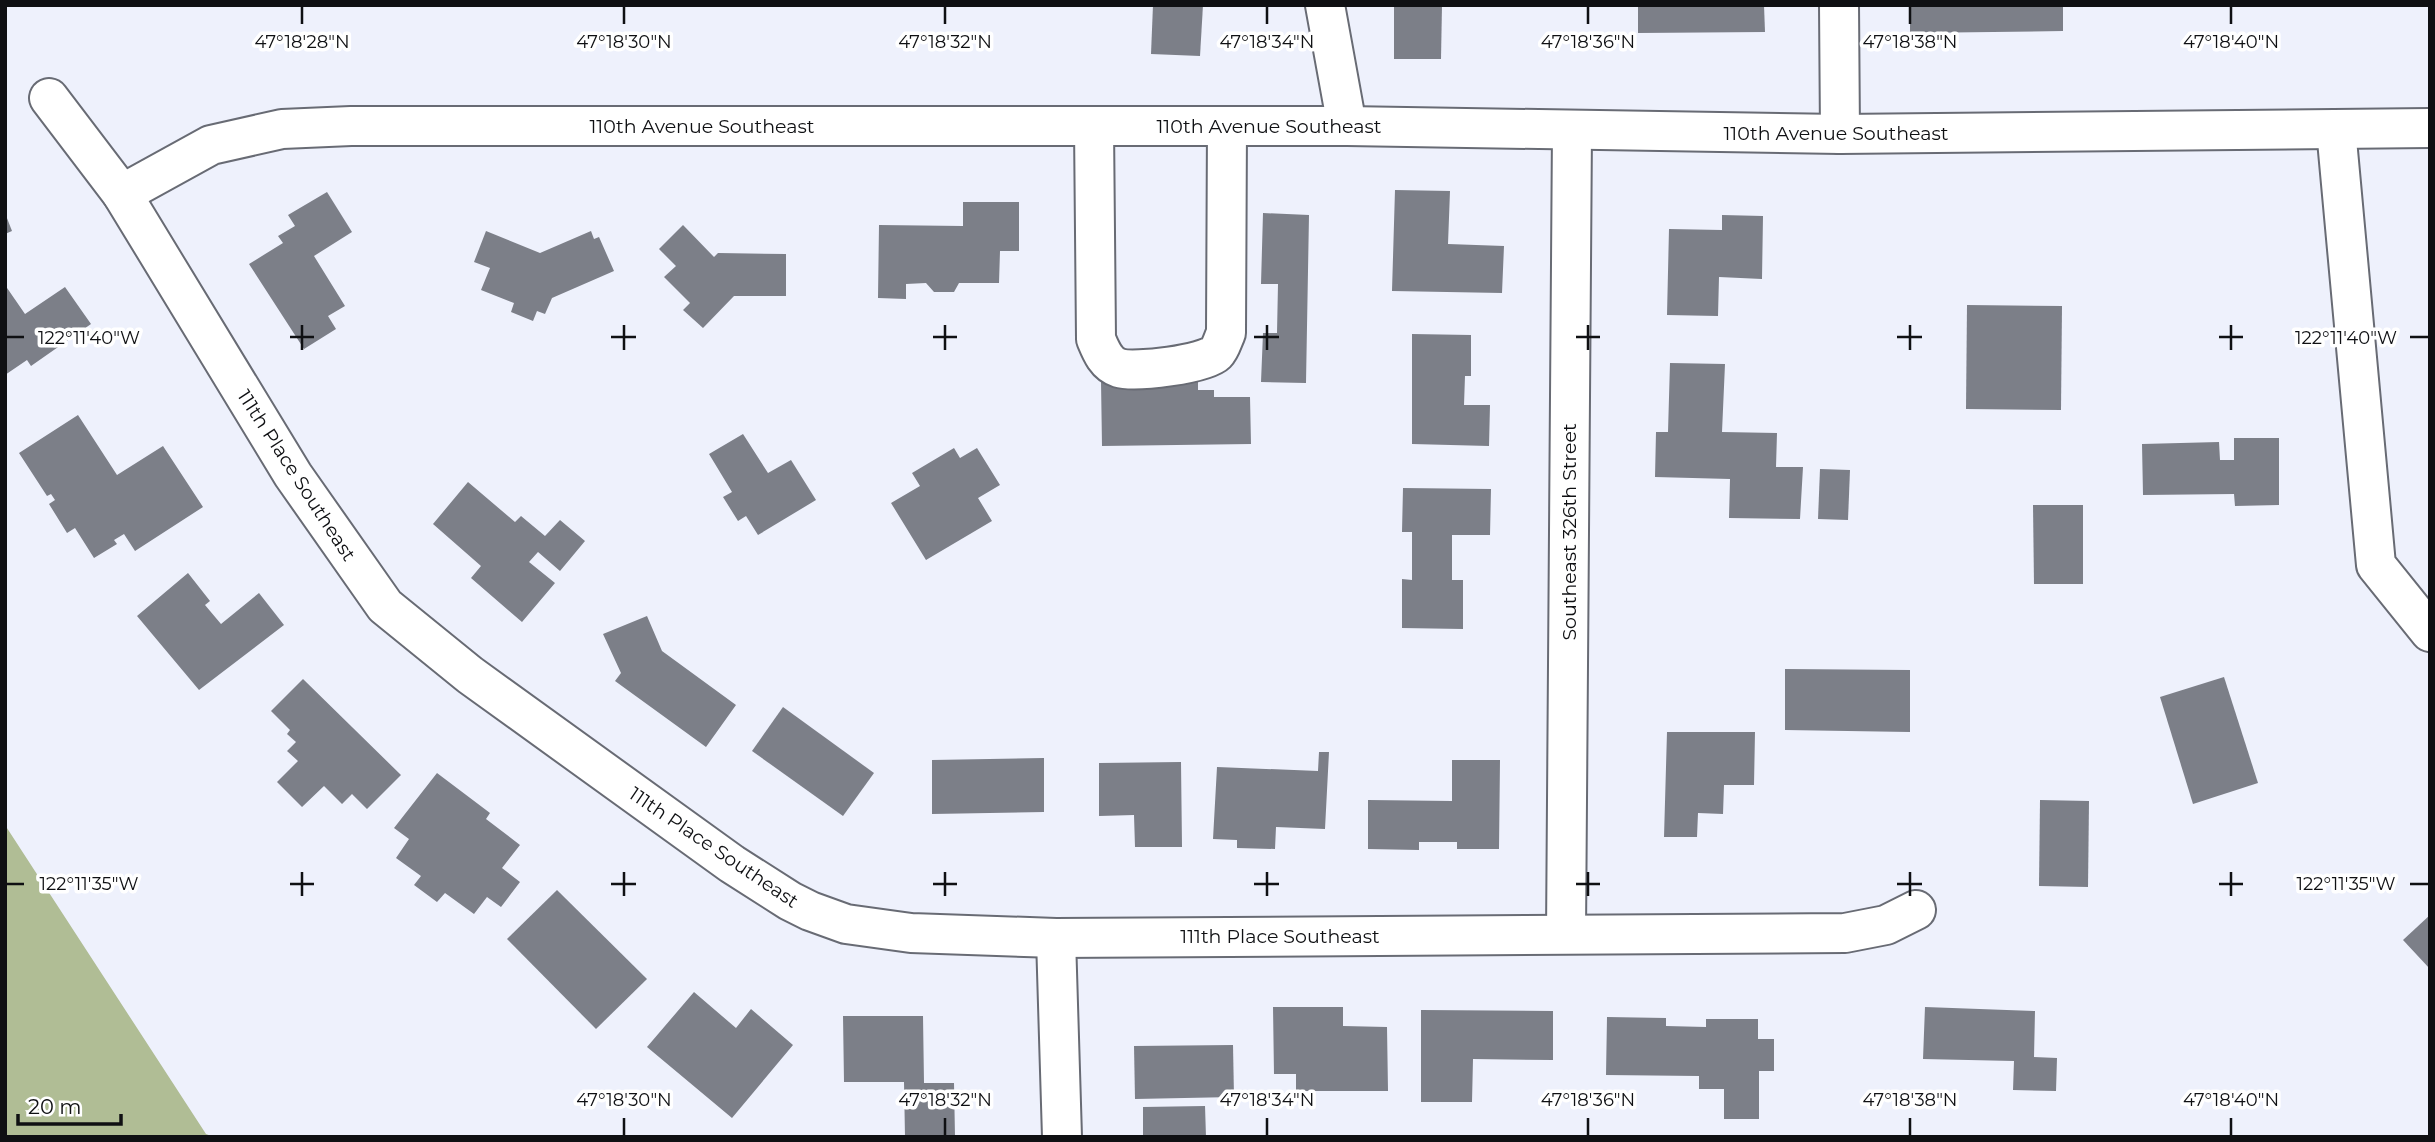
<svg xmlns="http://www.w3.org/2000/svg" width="2435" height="1142" font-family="Montserrat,sans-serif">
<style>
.forest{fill:#b0bd95}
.building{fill:#7c7f88}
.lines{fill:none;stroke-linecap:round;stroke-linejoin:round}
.minor-casing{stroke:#686b74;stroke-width:42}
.minor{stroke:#fff;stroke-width:38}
.ticks{fill:none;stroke:#0f1013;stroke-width:2.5}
.labels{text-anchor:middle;stroke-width:7;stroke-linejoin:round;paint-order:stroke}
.street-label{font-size:19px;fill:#0f1013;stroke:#fff}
.ticks-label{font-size:18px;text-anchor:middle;fill:#0f1013;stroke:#fff;stroke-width:7;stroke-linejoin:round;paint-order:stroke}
</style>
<rect width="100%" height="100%" fill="#eef1fc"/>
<!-- forest -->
<path class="forest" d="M 5,825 L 206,1134 L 214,1137 L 5,1137 Z"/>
<!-- building -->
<g class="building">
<path d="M 1153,5 L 1203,5 L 1200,56 L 1151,54 Z"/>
<path d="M 1394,5 L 1442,5 L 1441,59 L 1394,59 Z"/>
<path d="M 1638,5 L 1764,5 L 1765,32 L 1638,33 Z"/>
<path d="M 1910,5 L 2063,5 L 2063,31 L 1910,33 Z"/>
<path d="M 1395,190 L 1450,191 L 1448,244 L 1504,246 L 1502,293 L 1392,291 Z"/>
<path d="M 327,192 L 352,232 L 314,256 L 345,306 L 328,316 L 336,329 L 304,349 L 249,264 L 283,243 L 278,236 L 295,226 L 288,215 Z"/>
<path d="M 963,202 L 1019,202 L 1019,251 L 1000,251 L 999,283 L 959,283 L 954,292 L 934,292 L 926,283 L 906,284 L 906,299 L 878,298 L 879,225 L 963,226 Z"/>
<path d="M 5,213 L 12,231 L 5,234 Z"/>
<path d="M 1263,213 L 1309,215 L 1306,383 L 1261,382 L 1263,333 L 1277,333 L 1278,284 L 1261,284 Z"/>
<path d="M 1722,215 L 1763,216 L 1762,279 L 1719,277 L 1718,316 L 1667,315 L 1669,229 L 1722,230 Z"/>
<path d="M 683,225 L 714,257 L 718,253 L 786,254 L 786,296 L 734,296 L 703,328 L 683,310 L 690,303 L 664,277 L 676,266 L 659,249 Z"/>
<path d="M 486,231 L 540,253 L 591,231 L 594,239 L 599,237 L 614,271 L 552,298 L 545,314 L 537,311 L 533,321 L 511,312 L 514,303 L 481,290 L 490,268 L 474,262 Z"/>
<path d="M 5,285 L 25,314 L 65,287 L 91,324 L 31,366 L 27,360 L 5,375 Z"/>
<path d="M 1967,305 L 2062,306 L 2061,410 L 1966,409 Z"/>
<path d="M 1412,334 L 1471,335 L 1471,376 L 1465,376 L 1464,405 L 1490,405 L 1489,446 L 1412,444 Z"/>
<path d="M 1670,363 L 1725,364 L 1722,432 L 1777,433 L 1776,467 L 1803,467 L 1800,519 L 1729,518 L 1730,479 L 1655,477 L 1656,432 L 1668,432 Z"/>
<path d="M 1198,380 L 1198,390 L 1214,390 L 1214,397 L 1250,397 L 1251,444 L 1102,446 L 1101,381 Z"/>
<path d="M 78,415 L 117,475 L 163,446 L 203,507 L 135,551 L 124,534 L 114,540 L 117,544 L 94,558 L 75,528 L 67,533 L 49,504 L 55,500 L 51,494 L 47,496 L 19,453 Z"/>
<path d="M 743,434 L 768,473 L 791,460 L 816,500 L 758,535 L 746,516 L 738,521 L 723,497 L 732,492 L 709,454 Z"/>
<path d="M 2234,438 L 2279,438 L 2279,505 L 2235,506 L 2234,494 L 2143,495 L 2142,444 L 2219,442 L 2220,460 L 2234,460 Z"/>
<path d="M 954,448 L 960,458 L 977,448 L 1000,485 L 978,498 L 992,521 L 926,560 L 891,503 L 920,486 L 912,473 Z"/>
<path d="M 1820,469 L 1850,470 L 1848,520 L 1818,519 Z"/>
<path d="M 468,482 L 515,522 L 521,516 L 545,536 L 560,520 L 585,541 L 560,571 L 538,552 L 529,562 L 555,583 L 522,622 L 471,578 L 481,566 L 433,524 Z"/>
<path d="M 1403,488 L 1491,489 L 1490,535 L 1452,535 L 1452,580 L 1463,580 L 1463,629 L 1402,628 L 1402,579 L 1412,580 L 1412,532 L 1402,532 Z"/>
<path d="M 2033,505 L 2083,505 L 2083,584 L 2034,584 Z"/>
<path d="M 188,573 L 210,601 L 205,605 L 221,624 L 259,593 L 284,625 L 199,690 L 137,616 Z"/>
<path d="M 647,616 L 662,651 L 736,705 L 706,747 L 615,681 L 621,673 L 603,634 Z"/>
<path d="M 1785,669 L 1910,670 L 1910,732 L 1785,730 Z"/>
<path d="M 2224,677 L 2258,783 L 2193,804 L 2160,697 Z"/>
<path d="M 303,679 L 401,775 L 367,809 L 352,794 L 342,804 L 324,786 L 302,807 L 277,782 L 298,761 L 287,751 L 296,742 L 287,734 L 290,730 L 271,711 Z"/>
<path d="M 783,707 L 874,773 L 843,816 L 752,751 Z"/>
<path d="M 1667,732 L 1755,732 L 1754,785 L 1724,785 L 1723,814 L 1698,813 L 1697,837 L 1664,837 Z"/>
<path d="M 1319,752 L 1329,752 L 1325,829 L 1276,827 L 1275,849 L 1237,848 L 1237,840 L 1213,839 L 1217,767 L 1318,771 Z"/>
<path d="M 1044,758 L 1044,812 L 932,814 L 932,760 Z"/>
<path d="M 1452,760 L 1500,760 L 1499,849 L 1457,849 L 1457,842 L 1419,842 L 1419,850 L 1368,849 L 1368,800 L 1452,801 Z"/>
<path d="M 1181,762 L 1182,847 L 1135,847 L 1134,815 L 1099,816 L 1099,763 Z"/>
<path d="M 437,773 L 490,813 L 486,819 L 520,845 L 502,868 L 520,882 L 501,907 L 487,897 L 474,914 L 445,893 L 437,902 L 414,885 L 421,876 L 396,858 L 409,839 L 394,828 Z"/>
<path d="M 2040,800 L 2089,801 L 2088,887 L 2039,886 Z"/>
<path d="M 557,890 L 647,979 L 596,1029 L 507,939 Z"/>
<path d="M 2430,915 L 2430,969 L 2403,940 Z"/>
<path d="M 694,992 L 736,1028 L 751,1009 L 793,1045 L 732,1118 L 647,1047 Z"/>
<path d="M 1273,1007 L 1343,1007 L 1343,1026 L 1387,1027 L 1388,1091 L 1296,1091 L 1296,1074 L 1274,1074 Z"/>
<path d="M 1925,1007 L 2035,1011 L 2034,1057 L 2057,1058 L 2056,1091 L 2013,1090 L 2014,1061 L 1923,1059 Z"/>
<path d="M 1421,1010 L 1553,1011 L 1553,1060 L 1473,1059 L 1472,1102 L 1421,1102 Z"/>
<path d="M 843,1016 L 923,1016 L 924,1083 L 954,1083 L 955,1137 L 905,1137 L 904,1082 L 844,1082 Z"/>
<path d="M 1607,1017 L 1666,1018 L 1666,1026 L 1706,1027 L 1706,1019 L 1758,1019 L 1758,1039 L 1774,1039 L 1774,1071 L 1759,1071 L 1759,1119 L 1724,1119 L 1724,1089 L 1699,1089 L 1699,1076 L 1606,1075 Z"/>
<path d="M 1233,1045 L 1234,1097 L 1135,1099 L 1134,1046 Z"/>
<path d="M 1205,1106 L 1206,1137 L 1143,1137 L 1143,1107 Z"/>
</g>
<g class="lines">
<!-- minor casing -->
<g class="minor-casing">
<g id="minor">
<path d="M 1325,5 L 1347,126"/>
<path d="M 1839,5 L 1840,134"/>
<path d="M 49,98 L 122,194 L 293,475 L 385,606 L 470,675 L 732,864 L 790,901 L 810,911 L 846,924 L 911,933 L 1056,938 L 1845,933 L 1886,925 L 1916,910"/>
<path d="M 1094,126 L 1096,339 C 1101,351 1106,364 1119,368 C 1135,373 1205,364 1216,353 C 1221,348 1223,339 1226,333 L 1227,126"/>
<path d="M 2336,129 L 2376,565 L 2430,632"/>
<path d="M 122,194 L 211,145 L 282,129 L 351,126 L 1347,126 L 1840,134 L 2430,128"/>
<path d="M 1566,934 L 1572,130"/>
<path d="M 1056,938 L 1062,1137"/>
</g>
</g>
<!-- minor -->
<use href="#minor" class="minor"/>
</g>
<!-- ticks -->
<path class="ticks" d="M 302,7 L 302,24M 624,7 L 624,24M 945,7 L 945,24M 1267,7 L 1267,24M 1588,7 L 1588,24M 1910,7 L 1910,24M 2231,7 L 2231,24M 302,325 L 302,350M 624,325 L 624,350M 945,325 L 945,350M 1267,325 L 1267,350M 1588,325 L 1588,350M 1910,325 L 1910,350M 2231,325 L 2231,350M 7,337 L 24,337M 290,337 L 314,337M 611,337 L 636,337M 933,337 L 957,337M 1254,337 L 1279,337M 1576,337 L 1600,337M 1897,337 L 1922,337M 2219,337 L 2243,337M 2410,337 L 2428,337M 302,872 L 302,896M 624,872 L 624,896M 945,872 L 945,896M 1267,872 L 1267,896M 1588,872 L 1588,896M 1910,872 L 1910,896M 2231,872 L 2231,896M 7,884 L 24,884M 290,884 L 314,884M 611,884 L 636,884M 933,884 L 957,884M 1254,884 L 1279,884M 1576,884 L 1600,884M 1897,884 L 1922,884M 2219,884 L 2243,884M 2410,884 L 2428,884M 624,1118 L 624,1135M 945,1118 L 945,1135M 1267,1118 L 1267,1135M 1588,1118 L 1588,1135M 1910,1118 L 1910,1135M 2231,1118 L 2231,1135"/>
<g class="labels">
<!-- street labels -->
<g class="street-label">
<text x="702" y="133">110th Avenue Southeast</text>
<text x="1269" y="133">110th Avenue Southeast</text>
<text x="1836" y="140">110th Avenue Southeast</text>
<text transform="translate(297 475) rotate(57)" y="7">111th Place Southeast</text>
<text transform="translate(1569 532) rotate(-90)" y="7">Southeast 326th Street</text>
<text transform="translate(714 847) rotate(34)" y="7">111th Place Southeast</text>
<text x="1280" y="943">111th Place Southeast</text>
</g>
</g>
<g class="ticks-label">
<text x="302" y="48">47°18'28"N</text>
<text x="624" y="48">47°18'30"N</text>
<text x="945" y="48">47°18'32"N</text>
<text x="1267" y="48">47°18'34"N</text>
<text x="1588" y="48">47°18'36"N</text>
<text x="1910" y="48">47°18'38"N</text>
<text x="2231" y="48">47°18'40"N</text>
<text x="2346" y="344">122°11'40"W</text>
<text x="89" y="344">122°11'40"W</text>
<text x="2346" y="890">122°11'35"W</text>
<text x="89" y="890">122°11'35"W</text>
<text x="624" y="1106">47°18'30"N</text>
<text x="945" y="1106">47°18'32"N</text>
<text x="1267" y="1106">47°18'34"N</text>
<text x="1588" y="1106">47°18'36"N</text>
<text x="1910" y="1106">47°18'38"N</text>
<text x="2231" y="1106">47°18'40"N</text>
</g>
<!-- border -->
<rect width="2435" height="1142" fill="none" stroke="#0f1013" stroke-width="14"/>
<!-- scale -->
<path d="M18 1114v10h103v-10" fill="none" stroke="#0f1013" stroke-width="3.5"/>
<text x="28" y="1114" font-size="21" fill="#0f1013" stroke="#ffffff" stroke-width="5" paint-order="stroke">20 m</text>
</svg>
